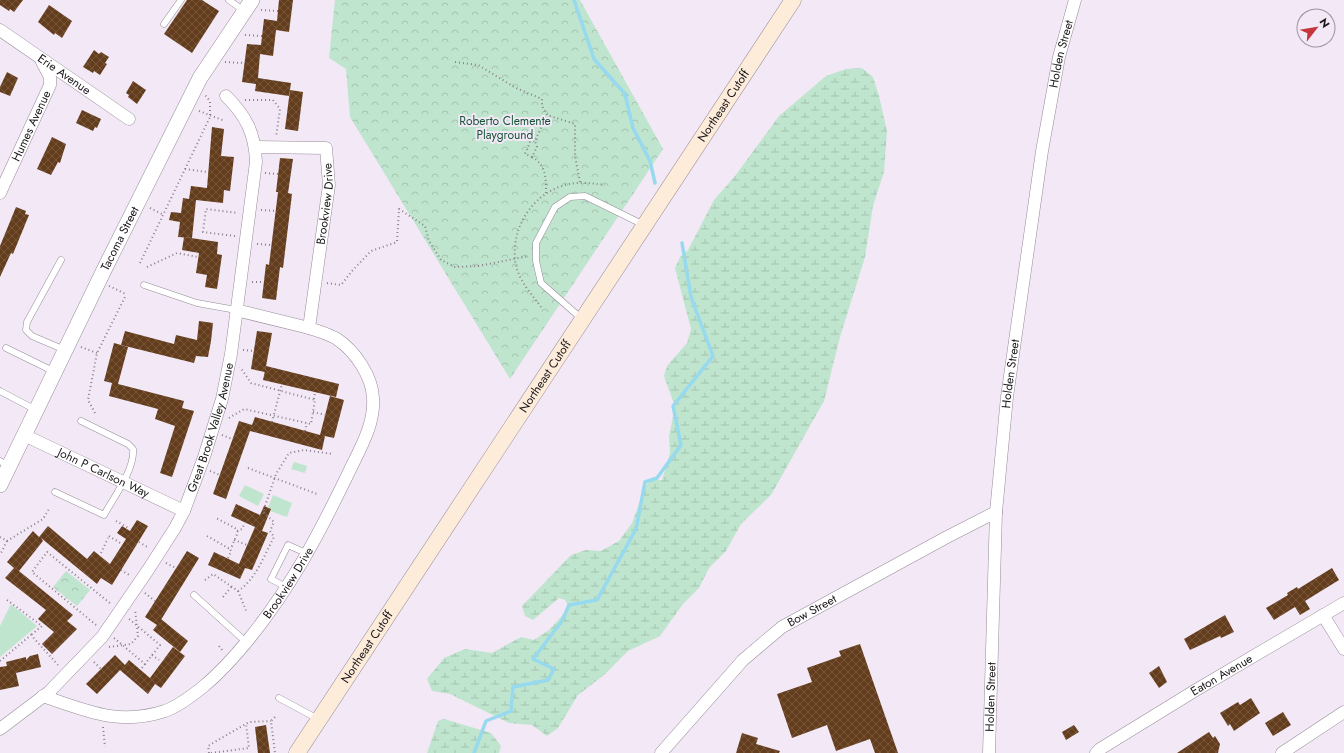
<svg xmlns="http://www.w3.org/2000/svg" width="1344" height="753" font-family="Jost,sans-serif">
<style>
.grass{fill:#bfe5ce}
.wetland{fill:url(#wetland-marsh)}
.park{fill:url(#park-crowns)}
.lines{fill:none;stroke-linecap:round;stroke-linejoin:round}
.stream{stroke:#97d9ee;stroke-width:3.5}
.building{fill:url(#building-cross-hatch)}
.service-casing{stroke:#968c98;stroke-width:7}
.minor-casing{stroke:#968c98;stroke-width:13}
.tertiary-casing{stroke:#968c98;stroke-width:16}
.secondary-casing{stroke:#968c98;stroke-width:17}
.path{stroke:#88808a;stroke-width:2;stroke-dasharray:1 3;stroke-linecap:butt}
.service{stroke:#fff;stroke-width:6}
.minor{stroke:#fff;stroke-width:12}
.tertiary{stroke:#fff;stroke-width:15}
.secondary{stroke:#fdecda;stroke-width:16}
.labels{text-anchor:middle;stroke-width:4;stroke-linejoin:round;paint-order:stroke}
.street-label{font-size:12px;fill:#1a161a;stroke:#f3e8f6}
.park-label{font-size:12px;fill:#145537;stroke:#f3e8f6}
</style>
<defs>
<pattern id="wetland-marsh" width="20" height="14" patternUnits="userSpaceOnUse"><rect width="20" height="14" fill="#bfe5ce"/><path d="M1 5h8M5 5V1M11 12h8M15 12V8" fill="none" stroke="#a4c4b0"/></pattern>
<pattern id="park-crowns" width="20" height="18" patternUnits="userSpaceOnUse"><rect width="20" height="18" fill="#bfe5ce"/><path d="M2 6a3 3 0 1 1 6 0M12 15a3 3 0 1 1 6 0" fill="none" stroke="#a4c4b0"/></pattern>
<pattern id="building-cross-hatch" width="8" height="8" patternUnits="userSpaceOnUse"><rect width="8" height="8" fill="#643d1c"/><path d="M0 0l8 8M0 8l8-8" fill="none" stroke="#75563c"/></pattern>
</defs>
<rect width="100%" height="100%" fill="#f3e8f6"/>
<!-- grass -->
<g class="grass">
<path d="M 294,462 L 307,466 L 305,473 L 291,469 Z"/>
<path d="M 245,485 L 264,494 L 258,506 L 239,496 Z"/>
<path d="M 273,495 L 292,503 L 287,517 L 267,510 Z"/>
<path d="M 11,604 L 37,626 L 0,657 L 0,626 Z"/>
</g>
<!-- wetland -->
<g class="wetland">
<path d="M 862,68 L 873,77 L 879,96 L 887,131 L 884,172 L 873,206 L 865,257 L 840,337 L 824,401 L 771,495 L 741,524 L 726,551 L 709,568 L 699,588 L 683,604 L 660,636 L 628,651 L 604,675 L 578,695 L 558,728 L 547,736 L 532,725 L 509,723 L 450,694 L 432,691 L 427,679 L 444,658 L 465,649 L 492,653 L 521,637 L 534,640 L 549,630 L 569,608 L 565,600 L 559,598 L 533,620 L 525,616 L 522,606 L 571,555 L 586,550 L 601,551 L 619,541 L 632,523 L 646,485 L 653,480 L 662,480 L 670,453 L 669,436 L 675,407 L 664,376 L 667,366 L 687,343 L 691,329 L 675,268 L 680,257 L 688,250 L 714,200 L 735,176 L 779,116 L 826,76 L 846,69 Z"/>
<path d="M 444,719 L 491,733 L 501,746 L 499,753 L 427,753 L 438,721 Z"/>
</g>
<!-- park -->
<g class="park">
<path d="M 335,0 L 580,0 L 663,149 L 510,379 L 350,117 L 346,69 L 329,58 Z"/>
<path d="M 66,571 L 90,590 L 77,606 L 53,587 Z"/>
</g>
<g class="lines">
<!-- stream -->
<g class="stream">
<path d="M 574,0 L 594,59 L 625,94 L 633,128 L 650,161 L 655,183"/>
<path d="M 474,753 L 486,721 L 511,711 L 513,687 L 548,680 L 554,669 L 533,659 L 562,621 L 569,605 L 597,600 L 636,529 L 645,482 L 657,478 L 681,445 L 673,406 L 713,356 L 691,297 L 682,243"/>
</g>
</g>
<!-- building -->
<g class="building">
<path d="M 0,0 L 23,0 L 14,12 L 10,9 L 9,11 L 0,5 Z"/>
<path d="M 187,0 L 202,0 L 219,11 L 192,53 L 164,34 Z"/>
<path d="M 279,0 L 293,0 L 289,32 L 276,30 L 273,56 L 260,54 L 258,78 L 291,83 L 289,96 L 255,91 L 256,84 L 242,82 L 247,44 L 261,45 L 264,19 L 277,21 Z"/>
<path d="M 49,5 L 72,21 L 62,38 L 55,33 L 54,35 L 38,22 Z"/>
<path d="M 94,50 L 99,54 L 101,52 L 109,57 L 105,63 L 107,64 L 100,75 L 94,71 L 93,73 L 83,67 Z"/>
<path d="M 7,72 L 18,78 L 10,96 L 0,92 L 0,87 Z"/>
<path d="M 133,81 L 146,90 L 137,104 L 128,97 L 129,95 L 126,93 Z"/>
<path d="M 290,90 L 303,92 L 298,131 L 285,129 Z"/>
<path d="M 82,110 L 101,119 L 97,128 L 95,127 L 93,131 L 76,123 Z"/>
<path d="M 212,127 L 224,129 L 221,156 L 234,157 L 230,191 L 224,190 L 223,203 L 196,200 L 192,238 L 178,237 L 180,222 L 169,220 L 171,212 L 181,213 L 183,198 L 189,199 L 191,186 L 207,188 Z"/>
<path d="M 52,137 L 66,144 L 60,163 L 58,162 L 51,175 L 37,169 Z"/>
<path d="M 280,158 L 293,159 L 288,193 L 292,194 L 283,268 L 280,267 L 276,300 L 262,298 L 266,264 L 269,265 L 278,192 L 276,192 Z"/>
<path d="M 16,207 L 26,211 L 25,214 L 29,215 L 13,254 L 11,253 L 0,277 L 0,246 Z"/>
<path d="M 184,237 L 218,242 L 217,254 L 222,255 L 217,289 L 205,287 L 207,275 L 196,273 L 199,253 L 182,250 Z"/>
<path d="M 199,321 L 213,323 L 211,341 L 208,357 L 196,356 L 194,363 L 121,345 L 125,331 L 174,344 L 176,335 L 197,340 Z"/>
<path d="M 257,331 L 272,333 L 265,372 L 251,369 Z"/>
<path d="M 114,343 L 128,347 L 118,384 L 184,401 L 182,408 L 194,411 L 172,477 L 160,473 L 175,426 L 155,419 L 158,409 L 109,396 L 112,383 L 104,381 Z"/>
<path d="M 266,366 L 339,384 L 336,397 L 263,380 Z"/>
<path d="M 330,396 L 344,400 L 334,438 L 325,436 L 322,450 L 250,431 L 226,499 L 213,494 L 239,421 L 252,425 L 255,417 L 320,435 Z"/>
<path d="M 236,504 L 260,515 L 264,506 L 271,509 L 262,531 L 268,533 L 252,570 L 245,568 L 240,579 L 208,565 L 214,552 L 239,564 L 255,527 L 231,516 Z"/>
<path d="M 137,520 L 148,526 L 112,585 L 101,578 L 97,584 L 41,538 L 43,541 L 19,571 L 73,615 L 67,621 L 77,629 L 52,654 L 42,644 L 54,632 L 38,619 L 46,610 L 5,578 L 14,568 L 7,562 L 33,531 L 39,537 L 48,526 L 87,559 L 94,551 L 110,564 L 126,539 L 117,533 L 122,526 L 130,531 Z"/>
<path d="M 187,551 L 199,558 L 159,623 L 161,619 L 188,641 L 180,652 L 153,630 L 157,625 L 145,617 Z"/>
<path d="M 1332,568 L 1339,580 L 1305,601 L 1310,609 L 1300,615 L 1295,607 L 1274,620 L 1266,608 L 1288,595 L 1287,593 L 1297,587 L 1298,589 Z"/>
<path d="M 1225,615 L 1234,632 L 1221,638 L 1220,636 L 1190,650 L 1184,639 Z"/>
<path d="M 860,644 L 898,753 L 875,753 L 870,739 L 836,751 L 827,725 L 792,738 L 777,694 L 812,682 L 807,668 L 841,656 L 839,651 Z"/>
<path d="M 173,647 L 185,656 L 161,688 L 155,684 L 148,694 L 120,670 L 97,694 L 86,684 L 115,655 L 125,665 L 129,660 L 150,678 Z"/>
<path d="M 38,654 L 41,667 L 16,673 L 19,686 L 0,690 L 0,667 L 7,666 L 6,662 L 26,657 L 26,660 L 30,656 Z"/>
<path d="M 1159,666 L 1167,682 L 1159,688 L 1149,673 Z"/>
<path d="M 1251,698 L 1260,713 L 1234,731 L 1230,724 L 1228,726 L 1220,713 L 1238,702 L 1240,705 Z"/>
<path d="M 1283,712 L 1291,725 L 1273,736 L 1265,723 Z"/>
<path d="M 266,725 L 270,753 L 258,753 L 255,727 Z"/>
<path d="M 1074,725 L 1079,732 L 1066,740 L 1062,732 Z"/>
<path d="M 1209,732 L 1213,738 L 1215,736 L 1220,744 L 1218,753 L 1177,753 Z"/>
<path d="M 742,733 L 758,738 L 756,744 L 780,751 L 779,753 L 736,753 Z"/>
</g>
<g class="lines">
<!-- service casing -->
<g class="service-casing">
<g id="service">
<path d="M 229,0 L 244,11"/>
<path d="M 164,24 L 181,0"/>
<path d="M 61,260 L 27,322 L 26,330 L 32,336 L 65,350"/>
<path d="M 144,285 L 197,303 L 236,310"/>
<path d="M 582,319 L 541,283 L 536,261 L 536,243 L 555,207 L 570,197 L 585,196 L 644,225"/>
<path d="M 6,348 L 55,372"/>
<path d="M 0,391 L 36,410"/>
<path d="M 0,461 L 9,466"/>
<path d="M 55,492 L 104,515 C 114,497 135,469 133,449 L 128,444 L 81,421"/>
<path d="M 288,588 L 271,579 L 288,545 L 308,554"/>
<path d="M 194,595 L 246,642"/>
<path d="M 279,698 L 318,719"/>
</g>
</g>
<!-- minor casing -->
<g class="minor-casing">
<g id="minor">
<path id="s1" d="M 0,30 L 129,119"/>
<path id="s2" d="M 0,193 L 50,85 L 50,77 L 42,62"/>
<path d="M 236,310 L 309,328"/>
<path id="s3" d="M 24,435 L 184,511"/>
<path d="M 1323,615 L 1344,649"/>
<path id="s4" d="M 43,696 C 87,711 119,726 165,711 C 179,706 193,695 204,686 C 221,672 235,656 249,639 C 291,587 318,536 347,476 C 358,452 375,426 373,398 C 372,376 355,351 337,339 C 329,334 318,331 309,328 L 329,185 L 326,148 L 256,147"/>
<path id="s5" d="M 0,729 L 49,692 L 102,637 L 148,570 L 175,528 L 184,511 L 204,457 L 222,399 L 231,354 L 256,162 C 255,133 246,116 226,96"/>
<path id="s6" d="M 661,753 L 743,660 L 782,627 L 947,537 L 996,512"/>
<path id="s7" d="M 989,753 L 996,512 L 1007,397 L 1042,151 L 1059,57 L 1075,0"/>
<path id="s8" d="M 1096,753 L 1100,749 L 1196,690 L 1344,603"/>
<path d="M 1282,753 L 1344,712"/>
</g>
</g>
<!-- tertiary casing -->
<g class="tertiary-casing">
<g id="tertiary">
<path id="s9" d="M 0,485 L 104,270 L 200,78 L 252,0"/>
</g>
</g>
<!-- secondary casing -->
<g class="secondary-casing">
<g id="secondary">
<path id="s10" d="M 297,753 L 793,0"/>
</g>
</g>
<!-- path -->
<g class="path">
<path d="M 261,10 L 278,11"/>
<path d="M 245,35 L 262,36"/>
<path d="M 225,62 L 244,63"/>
<path d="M 455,62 L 478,65 L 516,88 L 542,99 L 542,106 L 547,115 L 575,124 L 575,156 L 580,182"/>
<path d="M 245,100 L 273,100 L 280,109 L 276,137"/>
<path d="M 199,111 L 225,121"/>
<path d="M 532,157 L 525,154 L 530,142 L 535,141"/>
<path d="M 185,169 L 207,172"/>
<path d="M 265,173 L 278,174"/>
<path d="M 546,193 C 546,178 546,165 532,157 L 537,147 L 535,141 L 547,115"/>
<path d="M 150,208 L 164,215"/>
<path d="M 261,210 L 276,211"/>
<path d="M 235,236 L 203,232 L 206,209 L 238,213"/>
<path d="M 257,244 L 271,245"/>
<path d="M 140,263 L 210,117 L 210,101 L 205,95"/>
<path d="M 147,267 L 177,253 L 198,257"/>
<path d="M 252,282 L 264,282"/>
<path d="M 327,283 L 341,285 L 352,271 L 371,251 L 397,242 L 399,209 L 425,226 L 429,241 L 441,260 L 455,267 L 478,266 L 529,256"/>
<path d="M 109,286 L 126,294"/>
<path d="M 541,307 C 532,295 520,282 516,266 C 509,232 530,196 562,186 C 576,181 590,183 605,185"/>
<path d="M 81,347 L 97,353"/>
<path d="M 243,350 L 254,351"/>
<path d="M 314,399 L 315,392"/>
<path d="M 313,412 L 326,415"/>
<path d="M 95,413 L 88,400 L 97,353 L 125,297"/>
<path d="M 229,418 L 244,409 L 311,424 L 315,400 L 251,383 L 240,367"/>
<path d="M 272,422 L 282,384"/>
<path d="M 305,431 L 307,423"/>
<path d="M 222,435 L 232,439"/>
<path d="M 248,468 L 317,494"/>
<path d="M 210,471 L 220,475"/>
<path d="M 116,521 L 130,529"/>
<path d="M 237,531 L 242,529 L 245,523"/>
<path d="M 109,536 L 122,544"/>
<path d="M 207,536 L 228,548 L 232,546 L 238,532 L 235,528 L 216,518"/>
<path d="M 0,537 L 7,541 L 0,555"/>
<path d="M 234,540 L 247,545"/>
<path d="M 7,541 L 43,519 L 49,509"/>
<path d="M 139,542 L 149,548"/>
<path d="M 101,553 L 108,538"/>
<path d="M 228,558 L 231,552 L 230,547"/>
<path d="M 166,563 L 176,568"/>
<path d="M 121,570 L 131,576"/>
<path d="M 205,580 L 213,574 L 238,591 C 256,579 264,556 274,537 L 270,531 L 274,522 L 263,512 L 276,474 L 289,453 L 304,450 L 333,454"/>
<path d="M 238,591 L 247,613"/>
<path d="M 145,593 L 155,601"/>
<path d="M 223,597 L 232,586"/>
<path d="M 7,600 L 42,626 L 31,635"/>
<path d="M 96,625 L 32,572 L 47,552 L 111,604"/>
<path d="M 114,638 L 145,664 L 160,645 L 128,618"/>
<path d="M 219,646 L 223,651"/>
<path d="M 109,647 L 131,644 L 138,636 L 135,609"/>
<path d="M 152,655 L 159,660"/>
<path d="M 0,661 L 31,635 L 58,665"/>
<path d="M 94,662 L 101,669"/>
<path d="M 142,668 L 145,664"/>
<path d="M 275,717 L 271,721 L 275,753"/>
<path d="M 103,727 L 105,747"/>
<path d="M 209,753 L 208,746 L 249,722 L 271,721"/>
<path d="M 211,753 L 249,748 L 246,724"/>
</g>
<!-- service -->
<use href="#service" class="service"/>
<!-- minor -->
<use href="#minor" class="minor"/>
<!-- tertiary -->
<use href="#tertiary" class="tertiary"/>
<!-- secondary -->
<use href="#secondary" class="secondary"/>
</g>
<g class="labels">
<!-- street labels -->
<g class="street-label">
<text dy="4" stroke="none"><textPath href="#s7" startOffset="704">Holden Street</textPath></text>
<text dy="4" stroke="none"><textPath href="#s1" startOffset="78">Erie Avenue</textPath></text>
<text dy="4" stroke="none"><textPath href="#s10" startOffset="775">Northeast Cutoff</textPath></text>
<text dy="4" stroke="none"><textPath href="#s2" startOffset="74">Humes Avenue</textPath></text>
<text dy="4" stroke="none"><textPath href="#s4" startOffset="738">Brookview Drive</textPath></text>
<text dy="4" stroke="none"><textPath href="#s9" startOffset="274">Tacoma Street</textPath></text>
<text dy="4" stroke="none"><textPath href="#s7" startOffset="380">Holden Street</textPath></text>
<text dy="4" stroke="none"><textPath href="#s10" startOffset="451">Northeast Cutoff</textPath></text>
<text dy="4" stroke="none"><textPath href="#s5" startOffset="376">Great Brook Valley Avenue</textPath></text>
<text dy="4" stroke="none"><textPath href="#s3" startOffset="88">John P Carlson Way</textPath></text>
<text dy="4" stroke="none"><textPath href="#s4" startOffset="306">Brookview Drive</textPath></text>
<text dy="4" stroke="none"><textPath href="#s6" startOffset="209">Bow Street</textPath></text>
<text dy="4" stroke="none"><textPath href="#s10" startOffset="127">Northeast Cutoff</textPath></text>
<text dy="4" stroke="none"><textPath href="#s8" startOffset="148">Eaton Avenue</textPath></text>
<text dy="4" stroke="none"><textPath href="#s7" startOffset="56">Holden Street</textPath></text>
</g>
<!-- park labels -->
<g class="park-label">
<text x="505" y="125">Roberto Clemente<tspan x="505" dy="14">Playground</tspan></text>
</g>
</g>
<!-- north arrow -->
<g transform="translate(1316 28) rotate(59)"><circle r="19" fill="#f3e8f6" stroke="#9c949e"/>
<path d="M0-3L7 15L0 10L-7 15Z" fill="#c5353c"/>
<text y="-6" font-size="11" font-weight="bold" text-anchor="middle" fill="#1a161a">N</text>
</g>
</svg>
